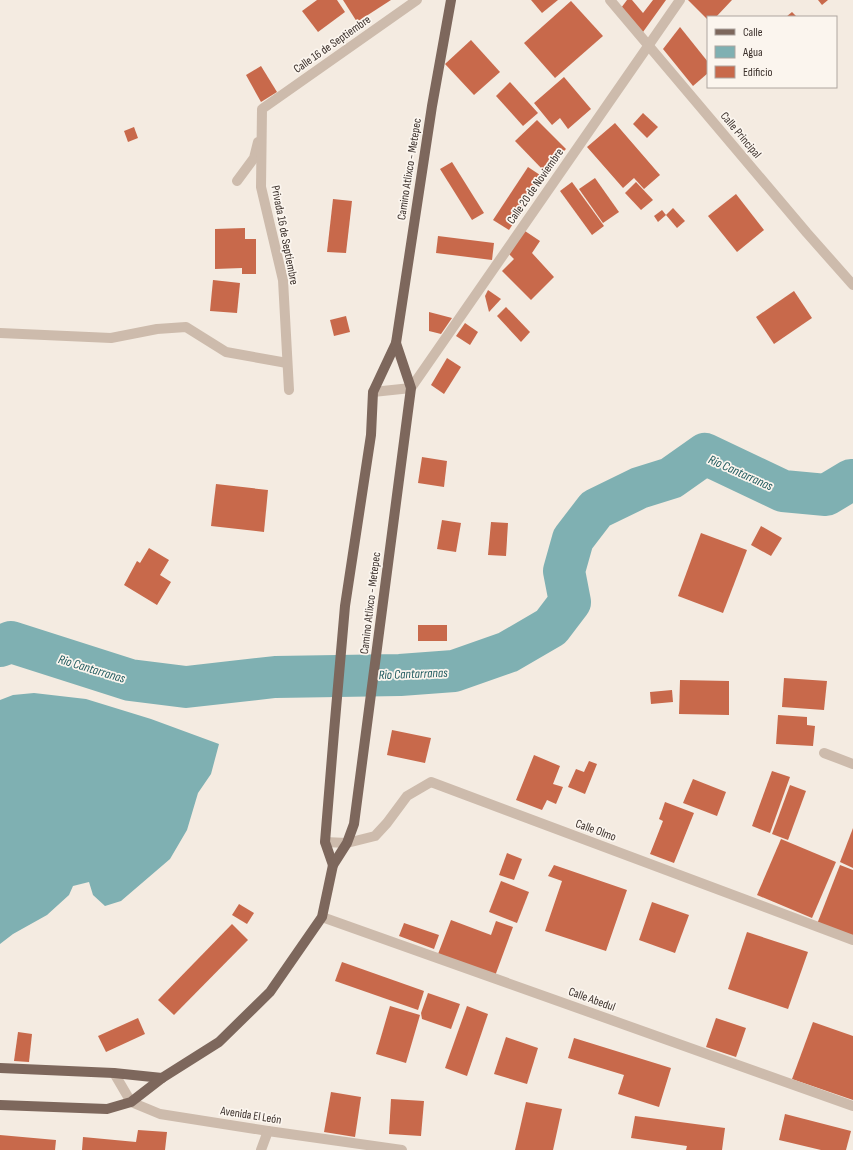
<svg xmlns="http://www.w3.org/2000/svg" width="853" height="1150" font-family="'Sofia Sans Condensed',sans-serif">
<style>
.water{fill:#7fb0b2}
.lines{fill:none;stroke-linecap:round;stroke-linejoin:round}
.river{stroke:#7fb0b2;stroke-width:42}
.building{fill:#c8694b}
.minor{stroke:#cdbbac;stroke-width:10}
.major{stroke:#7d675c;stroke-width:10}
.labels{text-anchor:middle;stroke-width:3.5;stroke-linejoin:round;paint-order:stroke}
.street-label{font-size:12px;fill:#3b302b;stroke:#fbf5ee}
.water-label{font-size:13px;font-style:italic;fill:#1f5a5e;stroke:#fbf5ee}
</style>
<rect width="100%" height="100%" fill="#f4ebe1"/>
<!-- water -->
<path class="water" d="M 34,693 L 86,699 L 151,719 L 219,744 L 211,774 L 198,793 L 187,830 L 170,859 L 121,901 L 105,906 L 93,895 L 89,882 L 73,886 L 69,895 L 47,915 L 13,934 L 0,944 L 0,700 L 13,695 Z"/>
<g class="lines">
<!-- river -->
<path class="river" d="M 0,646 L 11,642 L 130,680 L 186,687 L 275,677 L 400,675 L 454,671 L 508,652 L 551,627 L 570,602 L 564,571 L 573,539 L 596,509 L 639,488 L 671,478 L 705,454 L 783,491 L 826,495 L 851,480 L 853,480"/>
</g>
<!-- building -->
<g class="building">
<path d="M 317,0 L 337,0 L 345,12 L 318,32 L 302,11 Z"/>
<path d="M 343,0 L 391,0 L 357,22 Z"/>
<path d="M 531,0 L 558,0 L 542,13 Z"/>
<path d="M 627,0 L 632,0 L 643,13 L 653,0 L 666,0 L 643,32 L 621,8 Z"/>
<path d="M 688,0 L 732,0 L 716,17 L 708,17 L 708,20 Z"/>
<path d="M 818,0 L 828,0 L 822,5 Z"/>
<path d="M 571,1 L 603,36 L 555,78 L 524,43 Z"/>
<path d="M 792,12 L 797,17 L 786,17 Z"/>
<path d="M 680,27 L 708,62 L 708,73 L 693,86 L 663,49 Z"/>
<path d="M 471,40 L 500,72 L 474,95 L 445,64 Z"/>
<path d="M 261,66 L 277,92 L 261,102 L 246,75 Z"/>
<path d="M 564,77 L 591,109 L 568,129 L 560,118 L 552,125 L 534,103 Z"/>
<path d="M 510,82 L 538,113 L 523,126 L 496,96 Z"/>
<path d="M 643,113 L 658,127 L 647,138 L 633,124 Z"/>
<path d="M 537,120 L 566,149 L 544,171 L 515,141 Z"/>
<path d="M 615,123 L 660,175 L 644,189 L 634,178 L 623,188 L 587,147 Z"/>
<path d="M 134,127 L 138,138 L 128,142 L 124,131 Z"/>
<path d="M 452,162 L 484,213 L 472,220 L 440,169 Z"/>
<path d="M 528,167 L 543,177 L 509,230 L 493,220 Z"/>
<path d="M 595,178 L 619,212 L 603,223 L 579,189 Z"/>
<path d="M 572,182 L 604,226 L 592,235 L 560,191 Z"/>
<path d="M 636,182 L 653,200 L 641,210 L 625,193 Z"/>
<path d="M 736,194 L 764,230 L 737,252 L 708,216 Z"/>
<path d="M 333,199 L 352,201 L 346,253 L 327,252 Z"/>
<path d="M 673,208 L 685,221 L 677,228 L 666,215 Z"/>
<path d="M 662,210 L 666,215 L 658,222 L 654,216 Z"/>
<path d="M 245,228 L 245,239 L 256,239 L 256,274 L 242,274 L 242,268 L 215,269 L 215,229 Z"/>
<path d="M 525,231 L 540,241 L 532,253 L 554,277 L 531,300 L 502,271 L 514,259 L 509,254 Z"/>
<path d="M 438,236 L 494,243 L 492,260 L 436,253 Z"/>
<path d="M 213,280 L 240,283 L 237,313 L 210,311 Z"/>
<path d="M 488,290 L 501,299 L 489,312 L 485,296 Z"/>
<path d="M 794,291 L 812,318 L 774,344 L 756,317 Z"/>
<path d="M 506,307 L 530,332 L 521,342 L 497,316 Z"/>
<path d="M 429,312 L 452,318 L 441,334 L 429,331 Z"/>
<path d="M 346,316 L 350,332 L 334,336 L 330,320 Z"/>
<path d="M 465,323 L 478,332 L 470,345 L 456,336 Z"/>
<path d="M 447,358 L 461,367 L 444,394 L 431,385 Z"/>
<path d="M 422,457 L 447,461 L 444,487 L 418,483 Z"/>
<path d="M 216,484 L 268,490 L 264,532 L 211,526 Z"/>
<path d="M 442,520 L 461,523 L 456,552 L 437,549 Z"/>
<path d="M 491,522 L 508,523 L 506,556 L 488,555 Z"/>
<path d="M 761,526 L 782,538 L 771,556 L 751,545 Z"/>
<path d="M 701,533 L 747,550 L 723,613 L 678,596 Z"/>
<path d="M 149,548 L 169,560 L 160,575 L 171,582 L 157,605 L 124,585 L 137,561 L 140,563 Z"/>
<rect x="418" y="625" width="29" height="16"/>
<path d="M 784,678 L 827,681 L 824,710 L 782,707 Z"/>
<path d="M 680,680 L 729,681 L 729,715 L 679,714 Z"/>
<path d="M 672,690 L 673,702 L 651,704 L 650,692 Z"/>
<path d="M 778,715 L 807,717 L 807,725 L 815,726 L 813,746 L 776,744 Z"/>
<path d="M 392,730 L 431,738 L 425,763 L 387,755 Z"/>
<path d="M 534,755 L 560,766 L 553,784 L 563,787 L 556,804 L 547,800 L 542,810 L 516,800 Z"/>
<path d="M 589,761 L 597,764 L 585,794 L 568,787 L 576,769 L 584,772 Z"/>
<path d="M 772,771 L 790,777 L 770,833 L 752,826 Z"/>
<path d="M 693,779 L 726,792 L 717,816 L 683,803 Z"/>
<path d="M 790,785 L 806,791 L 788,840 L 772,834 Z"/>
<path d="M 665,802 L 694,813 L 674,863 L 650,854 L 663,821 L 659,819 Z"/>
<path d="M 853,828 L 853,868 L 840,862 Z"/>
<path d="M 781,839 L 836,862 L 812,918 L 757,895 Z"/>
<path d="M 507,853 L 522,859 L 514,880 L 499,875 Z"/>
<path d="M 554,865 L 627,890 L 606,951 L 545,931 L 562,881 L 548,876 Z"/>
<path d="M 840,865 L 853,870 L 853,937 L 817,924 Z"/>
<path d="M 501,881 L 529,892 L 517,923 L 489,912 Z"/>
<path d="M 652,902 L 689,915 L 675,953 L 639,940 Z"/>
<path d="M 239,904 L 254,913 L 247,924 L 232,915 Z"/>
<path d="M 451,920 L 491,935 L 496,921 L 513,927 L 495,976 L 438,954 Z"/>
<path d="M 404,923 L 439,935 L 434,949 L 399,936 Z"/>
<path d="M 232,924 L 248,940 L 174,1015 L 158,1000 Z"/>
<path d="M 747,932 L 808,952 L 788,1009 L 728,989 Z"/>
<path d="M 342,962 L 424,991 L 418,1010 L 335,981 Z"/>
<path d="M 428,993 L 460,1004 L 451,1029 L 422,1019 L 421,1013 Z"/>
<path d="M 390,1006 L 420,1015 L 406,1063 L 376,1054 Z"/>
<path d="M 467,1006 L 488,1014 L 467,1076 L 445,1068 Z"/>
<path d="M 138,1018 L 145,1034 L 106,1052 L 98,1036 Z"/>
<path d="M 716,1018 L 746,1028 L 736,1057 L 706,1047 Z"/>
<path d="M 813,1022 L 853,1036 L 853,1100 L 792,1079 Z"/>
<path d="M 18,1032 L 32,1034 L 29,1062 L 14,1061 Z"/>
<path d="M 506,1037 L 538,1048 L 527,1084 L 494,1074 Z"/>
<path d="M 574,1038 L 671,1068 L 659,1107 L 618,1094 L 624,1075 L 568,1058 Z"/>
<path d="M 331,1092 L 361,1097 L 355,1137 L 324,1132 Z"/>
<path d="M 391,1099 L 424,1101 L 421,1136 L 389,1134 Z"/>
<path d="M 526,1102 L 562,1109 L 553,1150 L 515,1150 Z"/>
<path d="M 785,1114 L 851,1131 L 846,1150 L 821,1150 L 779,1140 Z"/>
<path d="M 635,1116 L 725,1128 L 722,1150 L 686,1150 L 687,1146 L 631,1138 Z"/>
<path d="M 138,1130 L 167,1132 L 165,1150 L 82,1150 L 83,1137 L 136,1142 Z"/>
<path d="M 0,1135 L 56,1140 L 55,1150 L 0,1150 Z"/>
</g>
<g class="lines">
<!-- minor -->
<g class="minor">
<path d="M 610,0 L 807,233 L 853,285"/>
<path d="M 237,181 L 254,158 L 258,142"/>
<path d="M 0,333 L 111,338 L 157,329 L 186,327 L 226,352 L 287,363"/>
<path d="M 289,390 L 283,280 L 261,187 L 262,109 L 417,0"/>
<path d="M 373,392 L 411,388 L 680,0"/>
<path d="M 824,753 L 853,764"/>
<path d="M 325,842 L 347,843 L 375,836 L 387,823 L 407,796 L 431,782 L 853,940"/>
<path d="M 322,917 L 853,1106"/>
<path d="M 114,1073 L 131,1102 L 160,1114 L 268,1131 L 402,1150"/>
<path d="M 261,1150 L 268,1131"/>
</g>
<!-- major -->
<g class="major">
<path d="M 333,865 L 325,842 L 334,732 L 345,606 L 371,435 L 373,392 L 396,343 L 432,106 L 451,0"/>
<path d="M 0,1068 L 114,1073 L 162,1078"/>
<path d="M 0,1105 L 107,1109 L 131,1102 L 162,1078 L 219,1042 L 270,992 L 322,917 L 333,865 L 347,843 L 354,824 L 411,388 L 396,343"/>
</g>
</g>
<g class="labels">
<!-- street labels -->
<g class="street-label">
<text transform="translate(332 44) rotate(-35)" y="4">Calle 16 de Septiembre</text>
<text transform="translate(741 135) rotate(50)" y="4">Calle Principal</text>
<text transform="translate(409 169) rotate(-81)" y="4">Camino Atlixco - Metepec</text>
<text transform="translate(535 186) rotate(-55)" y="4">Calle 20 de Noviembre</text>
<text transform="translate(285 235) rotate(79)" y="4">Privada 16 de Septiembre</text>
<text transform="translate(370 603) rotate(-83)" y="4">Camino Atlixco - Metepec</text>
<text transform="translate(596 830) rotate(20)" y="4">Calle Olmo</text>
<text transform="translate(592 999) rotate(20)" y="4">Calle Abedul</text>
<text transform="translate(251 1115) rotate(9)" y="4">Avenida El León</text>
</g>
<!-- water labels -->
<g class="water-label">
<text transform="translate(741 472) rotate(24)" y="5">Rio Cantarranas</text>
<text transform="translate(92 668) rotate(17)" y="5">Rio Cantarranas</text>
<text transform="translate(413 673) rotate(-2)" y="5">Rio Cantarranas</text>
</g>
</g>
<!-- legend -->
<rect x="707" y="16" width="130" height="72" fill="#fbf5ee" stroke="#aea6a0"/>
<rect x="715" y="29" width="20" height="6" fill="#7d675c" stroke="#aea6a0"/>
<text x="743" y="36" font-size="12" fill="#3b302b">Calle</text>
<rect x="715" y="46" width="20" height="12" fill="#7fb0b2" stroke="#aea6a0"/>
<text x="743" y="56" font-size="12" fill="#3b302b">Agua</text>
<rect x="715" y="66" width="20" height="12" fill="#c8694b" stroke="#aea6a0"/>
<text x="743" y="76" font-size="12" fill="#3b302b">Edificio</text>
</svg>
